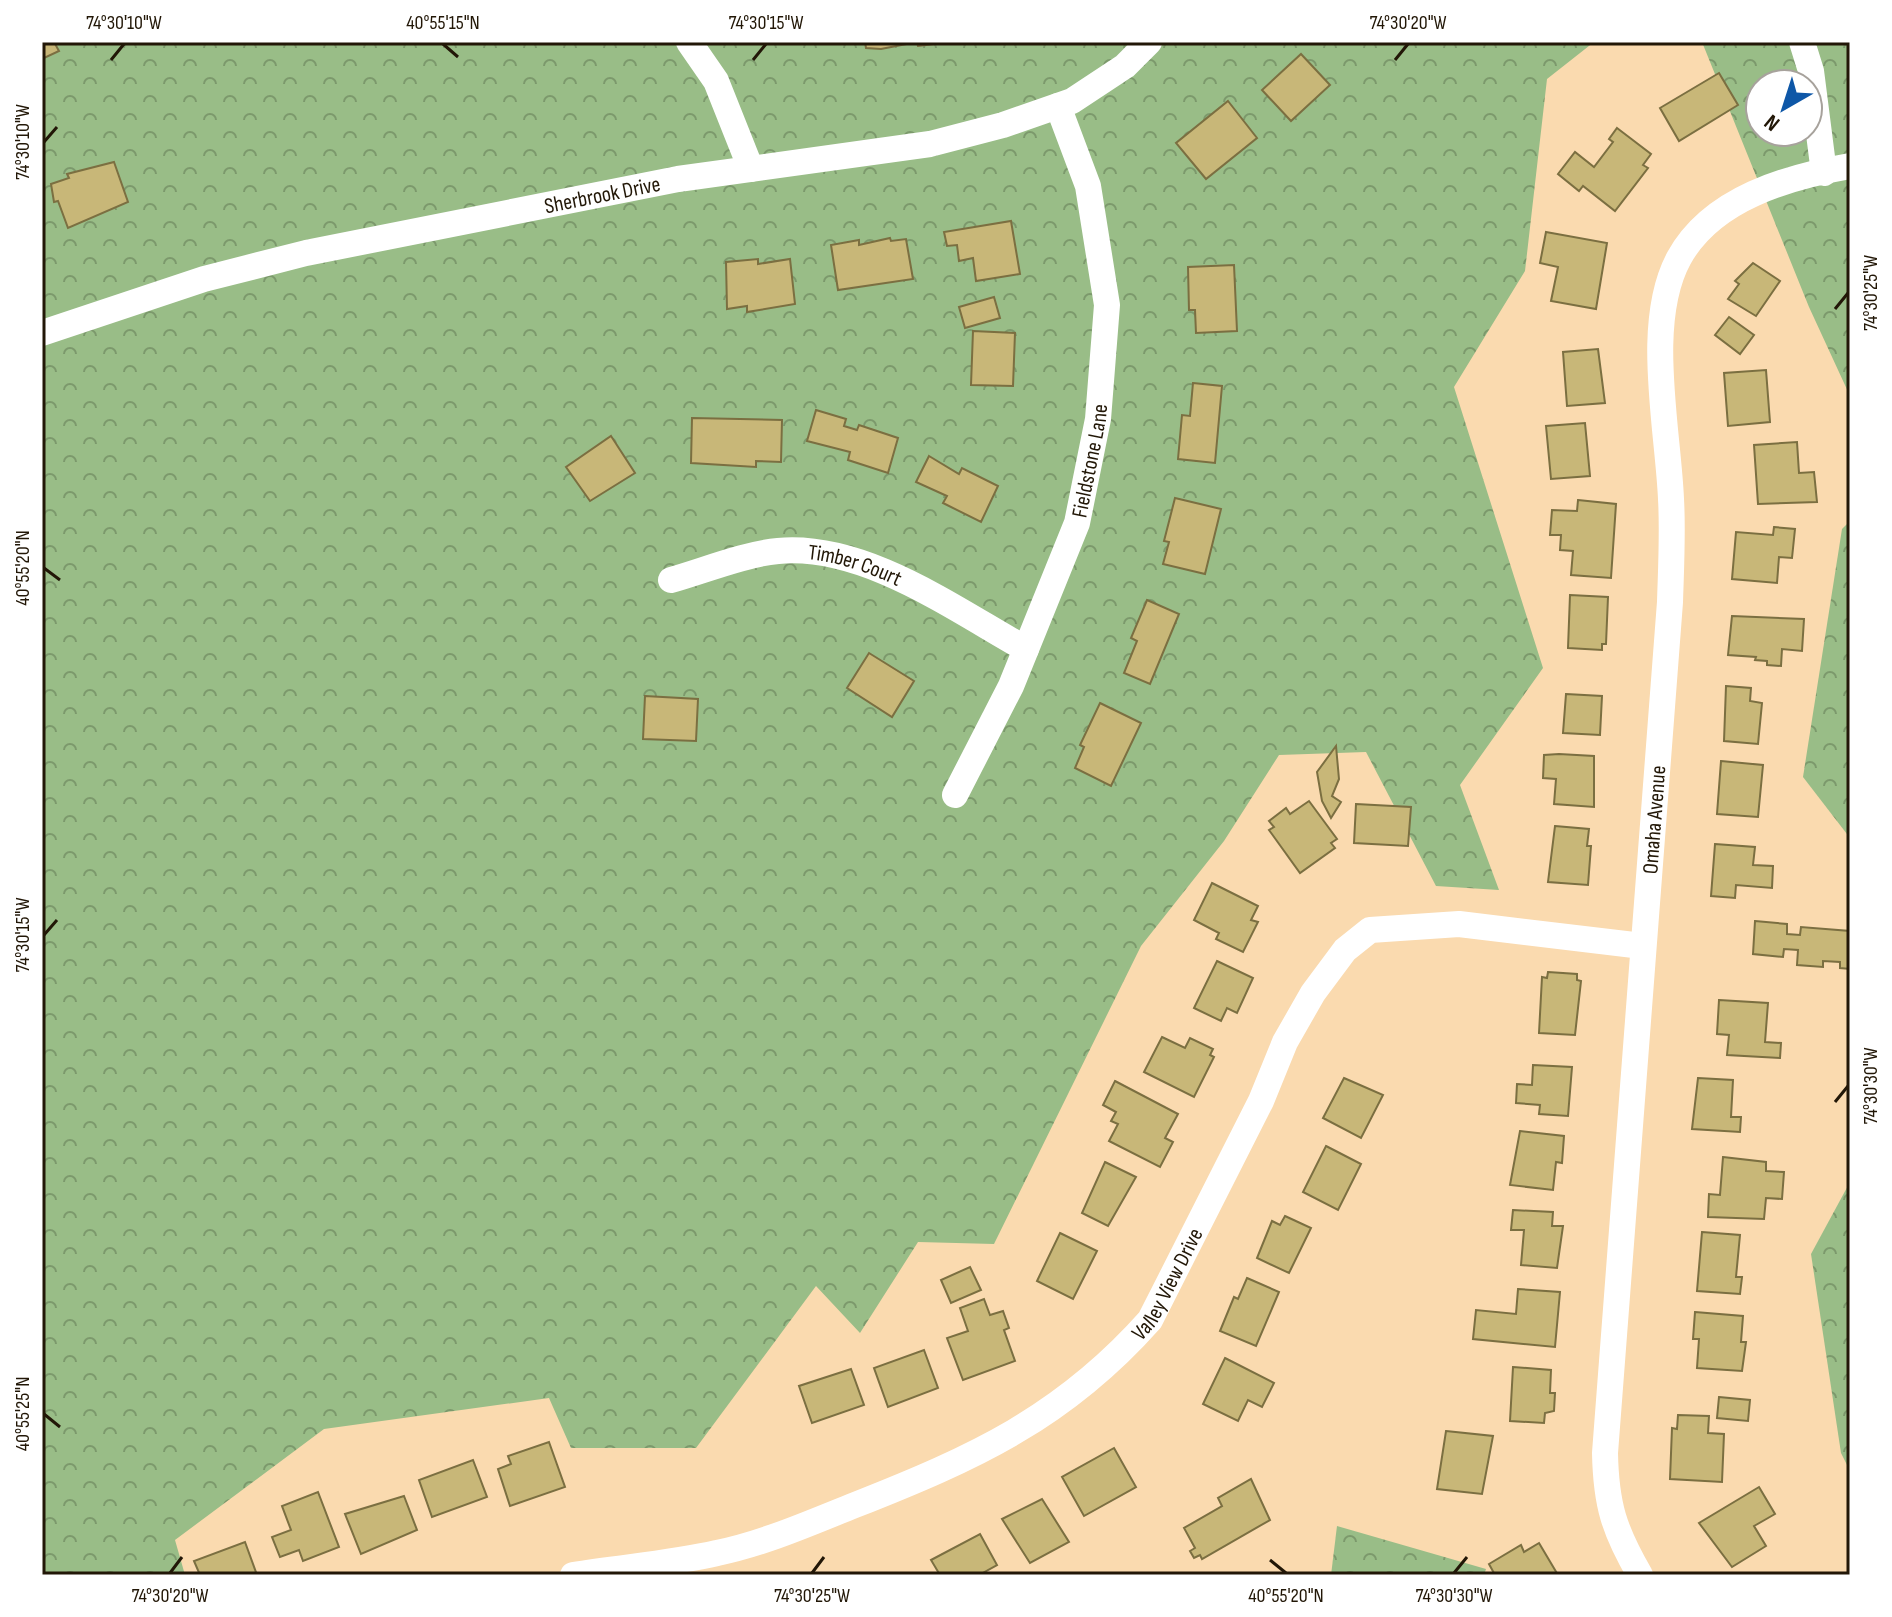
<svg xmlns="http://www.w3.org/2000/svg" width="1892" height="1617" font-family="'Sofia Sans Condensed',sans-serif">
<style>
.forest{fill:url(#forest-crowns);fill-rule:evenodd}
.building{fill:#c8b778;stroke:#7b6f41;stroke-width:2}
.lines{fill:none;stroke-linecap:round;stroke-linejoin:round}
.minor{stroke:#fff;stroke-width:26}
.ticks{fill:none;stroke:#221707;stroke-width:3}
.labels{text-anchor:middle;stroke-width:6;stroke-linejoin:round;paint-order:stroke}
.street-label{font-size:22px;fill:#221707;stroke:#fff}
.neatline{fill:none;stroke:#221707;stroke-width:3}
.ticks-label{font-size:20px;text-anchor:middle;fill:#221707}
</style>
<defs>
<pattern id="forest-crowns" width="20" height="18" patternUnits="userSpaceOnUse" patternTransform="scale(2)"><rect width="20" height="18" fill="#99bd87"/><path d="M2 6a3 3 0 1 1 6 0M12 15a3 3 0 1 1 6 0" fill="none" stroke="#7c996c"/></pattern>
</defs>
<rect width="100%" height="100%" fill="#fadaaf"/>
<!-- forest -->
<g class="forest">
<path d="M 42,42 L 1594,42 L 1547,79 L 1525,271 L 1454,387 L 1543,668 L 1460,785 L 1499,890 L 1436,886 L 1366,752 L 1279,755 L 1224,841 L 1141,946 L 994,1244 L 918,1242 L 860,1333 L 816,1286 L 696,1448 L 571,1448 L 549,1398 L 324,1429 L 175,1540 L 185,1575 L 42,1575 Z"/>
<path d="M 1702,42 L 1850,42 L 1850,396 L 1809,307 ZM 1760,84 L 1808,84 L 1808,132 L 1760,132 Z"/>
<path d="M 1850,521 L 1850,838 L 1803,777 L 1842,529 Z"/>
<path d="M 1850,1182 L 1850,1471 L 1841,1453 L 1811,1254 Z"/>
<path d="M 1337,1526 L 1486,1569 L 1484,1575 L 1331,1575 Z"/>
</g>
<!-- building -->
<g class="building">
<path d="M 42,42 L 54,42 L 59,51 L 42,59 Z"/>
<path d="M 865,42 L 943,42 L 944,43 L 918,46 L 917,42 L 881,49 L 866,48 Z"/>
<path d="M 1301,54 L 1330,85 L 1291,121 L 1262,90 Z"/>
<path d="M 1719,73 L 1738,105 L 1679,141 L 1660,108 Z"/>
<path d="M 1228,101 L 1257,138 L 1206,179 L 1176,143 Z"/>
<path d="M 1617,128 L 1651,154 L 1643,165 L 1648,168 L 1615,211 L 1583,186 L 1579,191 L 1558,174 L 1575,152 L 1594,167 L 1613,142 L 1609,139 Z"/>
<path d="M 114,162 L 128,202 L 68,228 L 58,201 L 54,202 L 51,184 L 69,178 L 67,174 Z"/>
<path d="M 1011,221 L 1020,274 L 976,281 L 973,258 L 959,261 L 957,245 L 947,246 L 944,232 Z"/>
<path d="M 1546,232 L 1607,243 L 1596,309 L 1551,301 L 1558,267 L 1540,263 Z"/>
<path d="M 890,238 L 891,241 L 906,239 L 913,279 L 838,290 L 831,245 L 859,240 L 859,245 Z"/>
<path d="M 758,259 L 758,264 L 790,259 L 795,304 L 747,312 L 747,306 L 727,309 L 726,262 Z"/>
<path d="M 1753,263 L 1780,281 L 1756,316 L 1728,299 L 1739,284 L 1735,281 Z"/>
<path d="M 1234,265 L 1237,331 L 1196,333 L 1195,310 L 1189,310 L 1188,267 Z"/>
<path d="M 994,297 L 1000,318 L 965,328 L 959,307 Z"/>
<path d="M 1729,317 L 1754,335 L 1740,354 L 1715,335 Z"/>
<path d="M 973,331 L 1015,333 L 1013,386 L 971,385 Z"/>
<path d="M 1598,349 L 1605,403 L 1567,406 L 1563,352 Z"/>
<path d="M 1766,370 L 1770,422 L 1728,426 L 1724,373 Z"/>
<path d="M 1193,383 L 1222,386 L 1215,463 L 1178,459 L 1182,415 L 1190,416 Z"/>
<path d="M 816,410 L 846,419 L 844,426 L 857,430 L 859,425 L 898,438 L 888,473 L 848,460 L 850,452 L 807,441 Z"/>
<path d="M 692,418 L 782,420 L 781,462 L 756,461 L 756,467 L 691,463 Z"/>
<path d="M 1585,423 L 1590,476 L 1551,479 L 1546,426 Z"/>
<path d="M 611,436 L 635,473 L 590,501 L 566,467 Z"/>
<path d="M 1797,442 L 1799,473 L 1814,472 L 1817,502 L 1758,504 L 1754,445 Z"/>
<path d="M 929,456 L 959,474 L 962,468 L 998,486 L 981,522 L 943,503 L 947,496 L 916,482 Z"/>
<path d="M 1175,498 L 1221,509 L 1205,574 L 1163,564 L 1169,542 L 1164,541 Z"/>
<path d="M 1578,500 L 1616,504 L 1611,578 L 1571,575 L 1573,551 L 1560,550 L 1561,535 L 1550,535 L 1552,510 L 1577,511 Z"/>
<path d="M 1774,527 L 1795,529 L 1792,558 L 1779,557 L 1777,583 L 1732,579 L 1736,532 L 1773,535 Z"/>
<path d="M 1570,595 L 1608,597 L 1606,644 L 1602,644 L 1602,650 L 1568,648 Z"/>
<path d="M 1147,600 L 1179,614 L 1150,684 L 1124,673 L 1137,641 L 1131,638 Z"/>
<path d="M 1732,616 L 1804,619 L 1802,651 L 1782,649 L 1781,666 L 1767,665 L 1767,661 L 1755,660 L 1756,657 L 1728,655 Z"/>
<path d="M 869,653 L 914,681 L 892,717 L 847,688 Z"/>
<path d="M 1726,686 L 1751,688 L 1750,701 L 1762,703 L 1758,744 L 1724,741 Z"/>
<path d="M 1566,694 L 1602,696 L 1600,735 L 1563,733 Z"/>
<path d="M 645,696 L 698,699 L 696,741 L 643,739 Z"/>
<path d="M 1100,703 L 1141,723 L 1111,786 L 1075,768 L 1084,747 L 1080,745 Z"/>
<path d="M 1336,746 L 1339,779 L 1332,796 L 1341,802 L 1331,818 L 1322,801 L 1317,772 Z"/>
<path d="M 1559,754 L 1594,756 L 1594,807 L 1554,804 L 1556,779 L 1543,778 L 1544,755 Z"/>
<path d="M 1721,761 L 1763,765 L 1758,817 L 1717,814 Z"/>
<path d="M 1309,801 L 1337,839 L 1331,843 L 1335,848 L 1300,873 L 1269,830 L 1274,827 L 1269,821 L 1286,808 L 1290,814 Z"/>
<path d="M 1356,804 L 1411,807 L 1408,846 L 1354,843 Z"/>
<path d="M 1555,826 L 1589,829 L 1587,846 L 1591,846 L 1588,885 L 1548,882 Z"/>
<path d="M 1715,844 L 1755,847 L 1753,865 L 1773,866 L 1772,888 L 1736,885 L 1735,898 L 1711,896 Z"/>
<path d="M 1212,883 L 1258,906 L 1251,920 L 1258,922 L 1243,952 L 1216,939 L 1219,933 L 1194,920 Z"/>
<path d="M 1755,921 L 1787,924 L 1787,934 L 1800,935 L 1801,927 L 1850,931 L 1850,969 L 1840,968 L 1840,962 L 1823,961 L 1823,967 L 1797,965 L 1798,950 L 1784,949 L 1783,957 L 1753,954 Z"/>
<path d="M 1217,961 L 1253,978 L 1237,1013 L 1227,1008 L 1221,1021 L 1194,1008 Z"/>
<path d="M 1548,972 L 1577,974 L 1577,980 L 1581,981 L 1575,1035 L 1539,1033 L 1542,977 L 1547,978 Z"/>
<path d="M 1719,1000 L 1768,1003 L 1765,1042 L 1781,1043 L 1780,1058 L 1727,1055 L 1729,1035 L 1717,1034 Z"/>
<path d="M 1162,1037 L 1185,1048 L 1190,1038 L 1213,1049 L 1210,1055 L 1214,1057 L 1194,1097 L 1144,1072 Z"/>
<path d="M 1533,1065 L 1572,1067 L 1568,1116 L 1539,1114 L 1540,1105 L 1516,1103 L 1517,1084 L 1532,1085 Z"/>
<path d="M 1344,1078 L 1383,1095 L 1361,1138 L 1323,1118 Z"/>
<path d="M 1698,1078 L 1733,1080 L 1731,1117 L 1741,1117 L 1740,1132 L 1692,1129 Z"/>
<path d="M 1115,1081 L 1178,1114 L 1165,1138 L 1173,1142 L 1160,1167 L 1109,1141 L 1118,1124 L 1111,1121 L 1116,1112 L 1103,1105 Z"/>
<path d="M 1520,1131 L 1564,1136 L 1562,1163 L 1556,1162 L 1553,1190 L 1510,1185 Z"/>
<path d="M 1326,1146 L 1361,1164 L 1338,1210 L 1303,1192 Z"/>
<path d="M 1723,1157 L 1766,1162 L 1766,1171 L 1784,1172 L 1782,1199 L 1766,1198 L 1764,1219 L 1708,1217 L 1709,1194 L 1720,1195 Z"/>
<path d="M 1105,1162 L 1136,1177 L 1108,1226 L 1082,1213 Z"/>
<path d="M 1513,1210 L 1553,1212 L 1552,1226 L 1563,1226 L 1557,1268 L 1521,1265 L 1524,1230 L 1511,1230 Z"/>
<path d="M 1285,1216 L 1311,1228 L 1289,1273 L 1257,1258 L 1272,1221 L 1280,1225 Z"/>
<path d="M 1702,1232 L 1740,1235 L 1736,1277 L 1742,1277 L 1740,1294 L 1697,1291 Z"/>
<path d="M 1060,1233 L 1097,1251 L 1073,1299 L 1037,1281 Z"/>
<path d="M 970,1267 L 981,1290 L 951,1303 L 941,1280 Z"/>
<path d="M 1247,1278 L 1279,1292 L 1256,1346 L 1220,1331 L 1234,1297 L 1238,1299 Z"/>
<path d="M 1518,1289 L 1560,1292 L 1555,1347 L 1473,1339 L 1476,1310 L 1516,1314 Z"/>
<path d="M 984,1299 L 990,1315 L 1003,1311 L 1009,1328 L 1004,1330 L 1015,1361 L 963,1380 L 947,1338 L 968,1331 L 960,1308 Z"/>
<path d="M 1695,1312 L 1743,1316 L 1741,1342 L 1746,1342 L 1742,1371 L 1697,1368 L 1699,1339 L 1693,1339 Z"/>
<path d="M 924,1350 L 938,1388 L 888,1407 L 874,1368 Z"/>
<path d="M 1225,1358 L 1274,1383 L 1262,1407 L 1248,1400 L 1238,1421 L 1203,1404 Z"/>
<path d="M 1513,1367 L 1551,1370 L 1550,1393 L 1555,1393 L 1554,1411 L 1545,1413 L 1544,1423 L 1510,1421 Z"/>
<path d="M 851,1369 L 864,1405 L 812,1423 L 799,1386 Z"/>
<path d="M 1719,1397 L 1750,1400 L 1748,1421 L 1717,1418 Z"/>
<path d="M 1678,1415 L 1709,1416 L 1708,1433 L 1724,1434 L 1722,1482 L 1670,1479 L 1672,1428 L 1677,1429 Z"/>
<path d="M 1446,1431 L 1493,1436 L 1482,1494 L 1437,1489 Z"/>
<path d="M 549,1442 L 565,1487 L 510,1506 L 498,1469 L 511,1464 L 508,1456 Z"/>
<path d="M 1114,1448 L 1136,1487 L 1084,1516 L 1062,1477 Z"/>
<path d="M 473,1460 L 487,1497 L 432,1517 L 419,1480 Z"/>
<path d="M 1251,1479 L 1270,1520 L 1202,1559 L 1200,1555 L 1194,1558 L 1190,1551 L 1195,1548 L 1184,1528 L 1222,1506 L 1218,1498 Z"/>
<path d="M 1759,1487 L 1775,1514 L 1754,1526 L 1766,1546 L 1732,1567 L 1699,1523 Z"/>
<path d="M 318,1492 L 339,1547 L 303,1561 L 299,1550 L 280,1557 L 272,1537 L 291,1530 L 282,1506 Z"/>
<path d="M 404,1496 L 417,1530 L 361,1554 L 345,1514 Z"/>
<path d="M 1042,1499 L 1069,1542 L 1030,1563 L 1002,1519 Z"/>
<path d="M 980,1534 L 997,1565 L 979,1575 L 940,1575 L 931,1560 Z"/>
<path d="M 245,1542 L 257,1575 L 200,1575 L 194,1561 Z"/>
<path d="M 1539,1543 L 1558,1575 L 1495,1575 L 1489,1564 L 1521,1545 L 1524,1552 Z"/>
</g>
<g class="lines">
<!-- minor -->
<g class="minor">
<path d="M 689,42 L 716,81 L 751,169"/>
<path d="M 1802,42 L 1811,71 L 1824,173"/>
<path id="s1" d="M 42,333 L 204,279 L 306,253 L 678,179 L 930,144 L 1003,125 L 1072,101 L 1125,66 L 1149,42"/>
<path id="s2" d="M 671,580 C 703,571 745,554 778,551 C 864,543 954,609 1026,649"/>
<path id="s3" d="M 955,795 L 1011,686 L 1077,523 L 1098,419 L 1107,305 L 1088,186 L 1058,106"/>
<path id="s4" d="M 573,1575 C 621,1567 670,1564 717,1553 C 765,1543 810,1523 855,1505 C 974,1458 1063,1418 1150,1320 L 1261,1101 L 1285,1042 L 1313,993 L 1345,950 L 1370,930 L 1459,924 L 1634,945 L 1643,942"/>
<path id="s5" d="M 1640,1575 C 1614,1530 1606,1505 1605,1453 L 1670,602 C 1671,568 1673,533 1671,499 C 1668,428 1644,322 1679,258 C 1712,198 1788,177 1850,166"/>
</g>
</g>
<!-- ticks -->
<path class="ticks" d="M 443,44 L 458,57M 111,60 L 124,44M 753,60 L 766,44M 1395,60 L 1408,44M 44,142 L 57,127M 1835,309 L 1848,293M 44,568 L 60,580M 44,935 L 57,920M 1835,1102 L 1848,1086M 44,1414 L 60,1427M 1270,1560 L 1286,1573M 170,1573 L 182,1557M 812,1573 L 824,1557M 1454,1573 L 1467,1557"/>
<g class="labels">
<!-- street labels -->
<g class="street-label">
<text dy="8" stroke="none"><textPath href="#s1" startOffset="578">Sherbrook Drive</textPath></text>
<text dy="8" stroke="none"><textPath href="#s3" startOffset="362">Fieldstone Lane</textPath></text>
<text dy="8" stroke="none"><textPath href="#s2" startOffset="190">Timber Court</textPath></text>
<text dy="8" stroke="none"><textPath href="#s5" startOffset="764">Omaha Avenue</textPath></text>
<text dy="8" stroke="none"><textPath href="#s4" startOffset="684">Valley View Drive</textPath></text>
</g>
</g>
<!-- border -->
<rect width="1892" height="1617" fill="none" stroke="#ffffff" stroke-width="88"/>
<!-- north arrow -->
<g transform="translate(1784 108) rotate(219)"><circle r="38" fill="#ffffff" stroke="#a7a29c" stroke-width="2"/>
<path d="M0-6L14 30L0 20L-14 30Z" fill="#0e57a7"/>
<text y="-12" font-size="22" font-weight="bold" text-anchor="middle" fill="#221707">N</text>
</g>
<rect x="44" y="44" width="1804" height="1529" class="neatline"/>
<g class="ticks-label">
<text x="124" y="29">74°30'10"W</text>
<text x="443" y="29">40°55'15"N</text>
<text x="766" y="29">74°30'15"W</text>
<text x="1408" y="29">74°30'20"W</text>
<text transform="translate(22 142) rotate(-90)" y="7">74°30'10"W</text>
<text transform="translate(1870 293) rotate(-90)" y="7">74°30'25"W</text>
<text transform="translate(22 568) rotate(-90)" y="7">40°55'20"N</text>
<text transform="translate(22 935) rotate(-90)" y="7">74°30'15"W</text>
<text transform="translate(1870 1086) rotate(-90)" y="7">74°30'30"W</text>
<text transform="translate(22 1414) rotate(-90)" y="7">40°55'25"N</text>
<text x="170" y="1602">74°30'20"W</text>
<text x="812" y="1602">74°30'25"W</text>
<text x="1286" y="1602">40°55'20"N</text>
<text x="1454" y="1602">74°30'30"W</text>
</g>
</svg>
